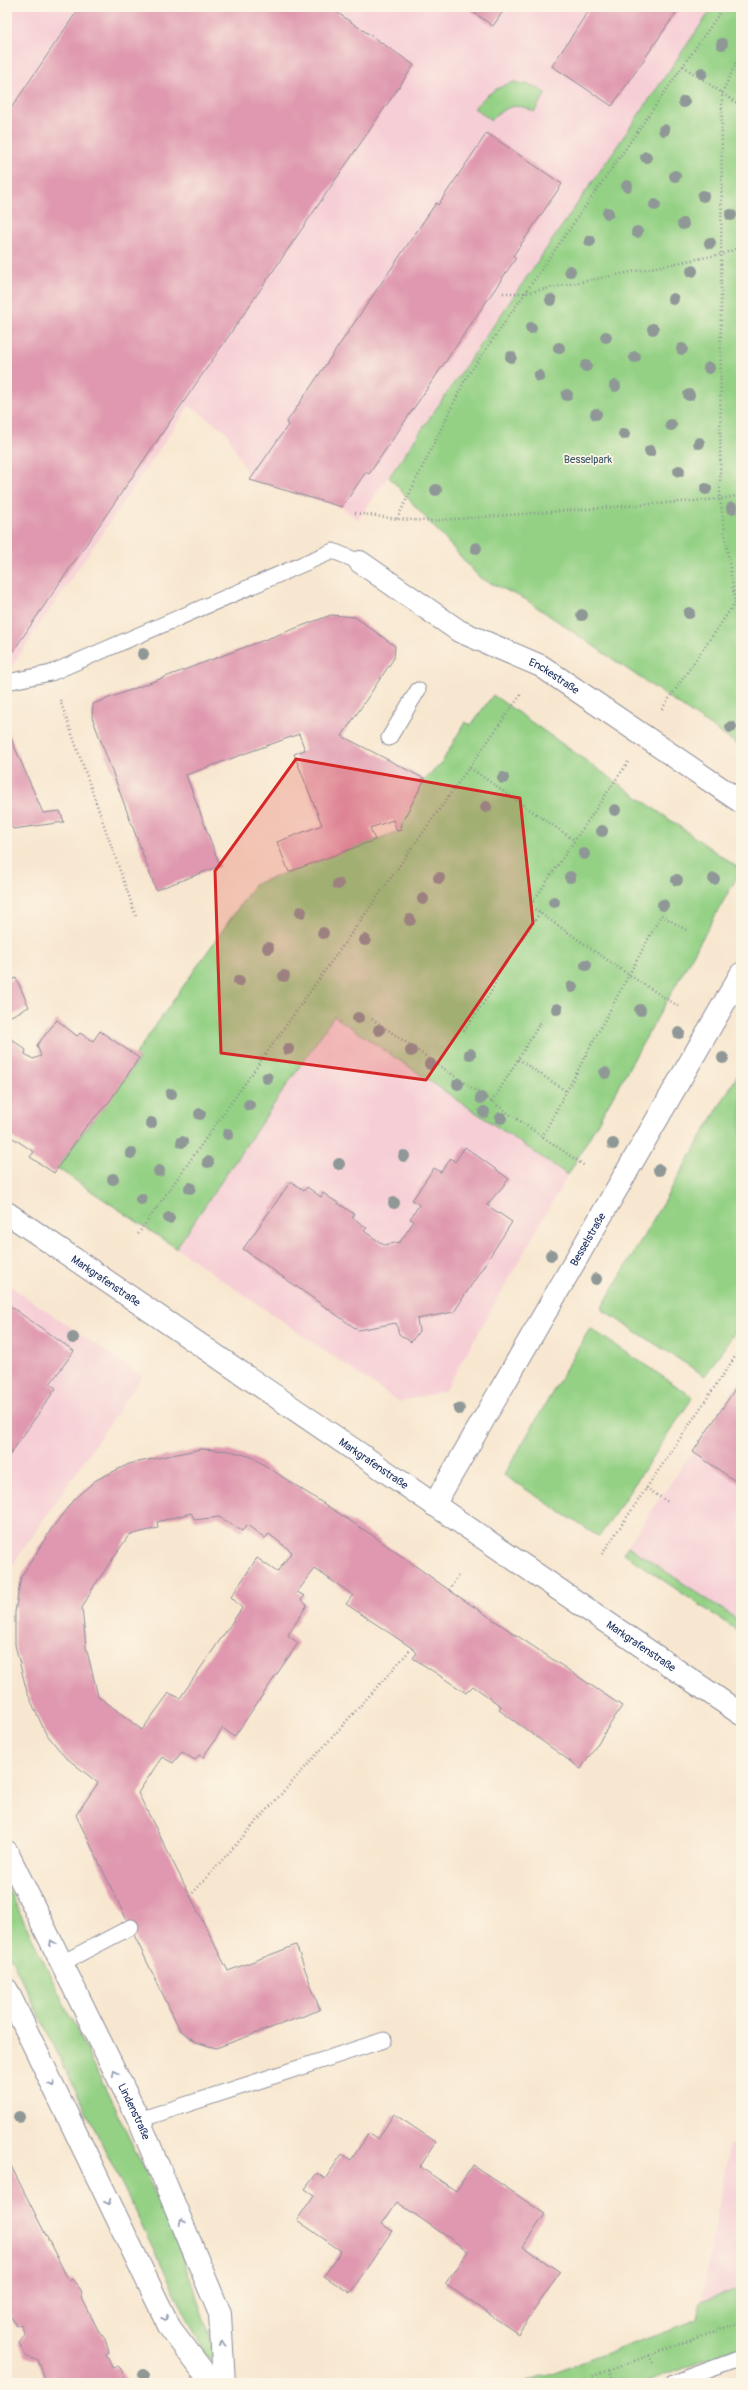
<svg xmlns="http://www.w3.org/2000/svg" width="748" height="2390" font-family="Pangolin,sans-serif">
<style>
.built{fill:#f6cfd6}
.green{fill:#94d185;stroke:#588072}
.building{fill:#df98af;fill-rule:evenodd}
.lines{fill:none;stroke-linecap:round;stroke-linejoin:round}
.lane-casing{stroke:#8a8b97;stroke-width:17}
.street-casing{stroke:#8a8b97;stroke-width:24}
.secondary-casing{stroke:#8a8b97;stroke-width:24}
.path{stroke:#8a8b97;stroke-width:2.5;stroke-dasharray:1 3;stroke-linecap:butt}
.lane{stroke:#fff;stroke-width:15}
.street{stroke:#fff;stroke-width:22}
.secondary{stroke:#fff;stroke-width:22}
.tree{fill:#8f9897}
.oneway{stroke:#8d97ae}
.marked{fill:#d62828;fill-opacity:0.2;stroke:#d62828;stroke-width:3;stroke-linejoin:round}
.labels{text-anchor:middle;stroke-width:3.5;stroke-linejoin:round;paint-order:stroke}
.park-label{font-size:11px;fill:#395868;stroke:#fcf5e5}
.street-label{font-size:11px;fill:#1b2f5e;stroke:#fcf5e5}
</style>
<rect width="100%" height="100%" fill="#fcf5e5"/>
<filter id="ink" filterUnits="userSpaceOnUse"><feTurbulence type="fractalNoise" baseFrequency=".025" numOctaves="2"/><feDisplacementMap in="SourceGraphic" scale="8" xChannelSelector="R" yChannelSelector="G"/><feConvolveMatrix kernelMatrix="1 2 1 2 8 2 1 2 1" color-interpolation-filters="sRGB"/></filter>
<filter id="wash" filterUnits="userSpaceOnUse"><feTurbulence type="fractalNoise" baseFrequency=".012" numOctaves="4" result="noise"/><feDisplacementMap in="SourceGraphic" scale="16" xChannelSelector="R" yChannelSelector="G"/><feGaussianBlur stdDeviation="0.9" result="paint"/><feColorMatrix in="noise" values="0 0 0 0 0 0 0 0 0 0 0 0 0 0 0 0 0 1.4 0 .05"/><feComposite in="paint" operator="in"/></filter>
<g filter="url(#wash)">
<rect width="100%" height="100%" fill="#f8e7d0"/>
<!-- built -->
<g class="built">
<path d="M 10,7 L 713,7 L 358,520 L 342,507 L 250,480 L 226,431 L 189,406 L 7,673 L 7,11 Z"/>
<path d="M 334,1015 L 568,1175 L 445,1391 L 399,1402 L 176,1248 Z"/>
<path d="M 7,1284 L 142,1376 L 7,1573 Z"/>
<path d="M 741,1380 L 741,1633 L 623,1553 Z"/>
<path d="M 741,2141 L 741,2288 L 701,2302 L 729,2146 Z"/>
</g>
<!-- green -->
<g class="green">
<path d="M 713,7 L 741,7 L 741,747 L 525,599 L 480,578 L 389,477 Z"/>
<path d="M 514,82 L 534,86 L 546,93 L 534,112 C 517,101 504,107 491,120 L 474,108 C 487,94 497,87 514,82 Z"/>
<path d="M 493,695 L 741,870 L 568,1175 L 334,1016 L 176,1248 L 57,1168 C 83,1130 113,1096 139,1059 L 135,1055 L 255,884 L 402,830 L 400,826 L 425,779 L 441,764 L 465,722 L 471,725 Z"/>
<path d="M 741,1069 L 741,1323 L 705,1376 L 601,1309 Z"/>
<path d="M 590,1328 L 693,1397 L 599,1537 L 504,1475 Z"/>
<path d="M 628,1546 L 741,1622 L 741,1633 L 623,1553 Z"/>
<path d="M 7,1886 L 145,2171 L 180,2250 L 216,2353 L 213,2361 L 206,2356 L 7,1950 Z"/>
<path d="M 741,2288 L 741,2346 L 642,2383 L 524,2383 L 698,2320 L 701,2302 Z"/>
</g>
<g id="blocks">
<!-- building -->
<g class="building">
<path d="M 80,7 L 329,7 L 414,65 L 7,660 L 7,114 Z"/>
<path d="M 466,7 L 506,7 L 493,26 Z"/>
<path d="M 591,7 L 680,7 L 612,106 L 552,66 Z"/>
<path d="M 487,133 L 562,184 L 513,256 L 516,258 L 369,474 L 366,472 L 342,507 L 250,480 L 288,425 L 286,423 L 436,203 L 438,205 Z"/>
<path d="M 331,615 L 355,617 L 395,646 L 394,658 L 342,736 L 425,779 L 400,826 L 402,830 L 397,831 L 393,820 L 370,828 L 375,840 L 289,872 L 277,842 L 322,825 L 294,754 L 305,750 L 299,734 L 186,775 L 220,866 L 156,890 L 92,717 L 93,704 Z"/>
<path d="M 7,729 L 43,813 L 60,811 L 64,822 L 13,829 L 7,819 Z"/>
<path d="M 16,978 L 29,1007 L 7,1018 L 7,982 Z"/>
<path d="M 57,1020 L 77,1036 L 80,1033 L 93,1041 L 100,1031 L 139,1058 L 109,1102 L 85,1128 L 54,1173 L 30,1157 L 34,1152 L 7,1134 L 7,1041 L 10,1038 L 26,1050 L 25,1054 L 33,1059 L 41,1056 L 37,1045 Z"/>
<path d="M 465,1147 L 509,1179 L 487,1205 L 512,1222 L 454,1312 L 417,1319 L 419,1331 L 411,1342 L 399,1334 L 396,1323 L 358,1330 L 243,1249 L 291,1181 L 304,1191 L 307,1187 L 321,1197 L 323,1193 L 354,1214 L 352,1217 L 367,1228 L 364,1231 L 384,1245 L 400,1242 L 414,1221 L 410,1219 L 419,1205 L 412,1200 L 434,1168 L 441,1172 L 451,1158 L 455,1162 Z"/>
<path d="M 7,1304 L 74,1351 L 50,1384 L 56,1388 L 7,1459 Z"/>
<path d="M 741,1380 L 741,1485 L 693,1452 Z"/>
<path d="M 201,1449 L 230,1451 L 252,1457 L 375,1537 L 449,1590 L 622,1706 L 581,1769 L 499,1710 L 501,1706 L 473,1686 L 466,1693 L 413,1658 L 417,1653 L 412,1648 L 346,1604 L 353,1595 L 315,1569 L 297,1592 L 305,1596 L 301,1600 L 307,1605 L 288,1635 L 298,1643 L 234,1737 L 223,1728 L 203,1757 L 199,1755 L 195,1760 L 182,1752 L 173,1763 L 162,1757 L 138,1793 L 228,1971 L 296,1945 L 320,2010 L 216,2048 L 196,2042 L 180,2030 L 76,1815 L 98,1783 L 64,1756 L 45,1732 L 27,1692 L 15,1645 L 15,1612 L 21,1577 L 52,1528 L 74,1499 L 96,1480 L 129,1464 ZM 191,1513 L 195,1520 L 219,1517 L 242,1531 L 247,1525 L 265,1538 L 269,1534 L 292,1552 L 277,1572 L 257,1558 L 231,1597 L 242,1608 L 180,1698 L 169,1693 L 142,1730 L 98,1696 L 86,1647 L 82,1608 L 94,1586 L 129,1535 L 158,1528 L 157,1522 Z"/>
<path d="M 394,2114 L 436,2142 L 420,2167 L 456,2191 L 473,2165 L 545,2214 L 523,2247 L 560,2272 L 518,2334 L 445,2284 L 468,2251 L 397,2202 L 382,2224 L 392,2231 L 350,2293 L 324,2276 L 341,2251 L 297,2220 L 314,2195 L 305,2189 L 317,2173 L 325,2179 L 342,2154 L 351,2160 L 369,2133 L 378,2139 Z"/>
<path d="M 7,2158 L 69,2281 L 72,2279 L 81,2290 L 83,2300 L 98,2330 L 105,2339 L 109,2352 L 106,2354 L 113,2368 L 118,2366 L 121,2369 L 127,2383 L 46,2383 L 38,2360 L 26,2357 L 19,2343 L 25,2335 L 21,2325 L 16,2326 L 7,2308 Z"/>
</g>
</g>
</g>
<g filter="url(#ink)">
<use href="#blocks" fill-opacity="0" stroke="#8a8b97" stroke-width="1"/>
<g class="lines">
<!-- lane casing -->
<g class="lane-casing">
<g id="lane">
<path d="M 7,682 L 51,673 L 333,551 L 360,562"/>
<path d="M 389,738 L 418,690"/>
<path d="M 62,1963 L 131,1927"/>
<path d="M 139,2120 L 384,2040"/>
<path d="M 673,2383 L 741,2358"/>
</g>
</g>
<!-- street casing -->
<g class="street-casing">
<g id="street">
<path id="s1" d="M 360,562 L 459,631 L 541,666 L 741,802"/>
<path id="s2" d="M 7,1213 L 741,1714"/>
<path id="s3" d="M 434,1505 L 741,974"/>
</g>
</g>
<!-- secondary casing -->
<g class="secondary-casing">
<g id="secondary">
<path id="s4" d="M 7,1852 L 139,2120 L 220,2314 L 224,2383"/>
<path d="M 7,1990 L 170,2328 L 212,2383"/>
</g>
</g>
<!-- path -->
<g class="path">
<path d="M 741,52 L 722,93 L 720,499 L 741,644"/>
<path d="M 683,66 L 741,106"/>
<path d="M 503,293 L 525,293 L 722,254 L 741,247"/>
<path d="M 355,513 L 397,519 L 429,521 L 720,499 L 741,495"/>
<path d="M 397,519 L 466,378 L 724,7"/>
<path d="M 60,700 L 136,916"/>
<path d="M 662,709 L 741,594"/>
<path d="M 628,762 L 530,906 L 629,975 L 678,1006"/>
<path d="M 470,768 L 574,840"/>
<path d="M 372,1019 L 585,1166"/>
<path d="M 464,1031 L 491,992 L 500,971 L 540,913"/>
<path d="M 518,1059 L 566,1091"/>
<path d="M 492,1102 L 542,1020"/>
<path d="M 542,1137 L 661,915 L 686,930"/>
<path d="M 138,1234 L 522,693"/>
<path d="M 646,1488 L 668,1502"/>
<path d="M 602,1554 L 741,1348"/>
<path d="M 449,1590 L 458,1576"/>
<path d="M 190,1896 L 412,1648"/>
<path d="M 649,2355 L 653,2364"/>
<path d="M 608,2370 L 613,2383"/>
<path d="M 574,2383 L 741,2322"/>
</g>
<!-- lane -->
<use href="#lane" class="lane"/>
<!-- street -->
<use href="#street" class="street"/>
<!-- secondary -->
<use href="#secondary" class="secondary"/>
</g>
<!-- trees -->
<g class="tree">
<circle cx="722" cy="44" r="6"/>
<circle cx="702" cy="73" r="6"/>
<circle cx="684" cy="102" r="6"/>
<circle cx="664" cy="130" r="6"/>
<circle cx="646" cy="157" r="6"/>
<circle cx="675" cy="176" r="6"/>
<circle cx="627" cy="186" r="6"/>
<circle cx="703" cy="196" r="6"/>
<circle cx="655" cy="205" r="6"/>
<circle cx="608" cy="213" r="6"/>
<circle cx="731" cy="215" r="6"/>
<circle cx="683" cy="224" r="6"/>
<circle cx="637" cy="232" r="6"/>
<circle cx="590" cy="241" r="6"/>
<circle cx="710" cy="243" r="6"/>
<circle cx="570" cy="271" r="6"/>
<circle cx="692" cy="271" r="6"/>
<circle cx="673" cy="299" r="6"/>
<circle cx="551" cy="300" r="6"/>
<circle cx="531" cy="328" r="6"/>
<circle cx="653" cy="329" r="6"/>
<circle cx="606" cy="337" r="6"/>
<circle cx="559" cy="348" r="6"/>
<circle cx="682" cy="349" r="6"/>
<circle cx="511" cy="357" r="6"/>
<circle cx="635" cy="357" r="6"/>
<circle cx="586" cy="366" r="6"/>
<circle cx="709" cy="368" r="6"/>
<circle cx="539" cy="376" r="6"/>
<circle cx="615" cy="386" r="6"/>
<circle cx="567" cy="395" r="6"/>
<circle cx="689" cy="395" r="6"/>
<circle cx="596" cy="414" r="6"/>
<circle cx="671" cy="425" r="6"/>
<circle cx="624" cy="434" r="6"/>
<circle cx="699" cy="443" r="6"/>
<circle cx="650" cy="451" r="6"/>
<circle cx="679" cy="471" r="6"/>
<circle cx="706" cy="489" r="6"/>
<circle cx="436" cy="490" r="6"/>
<circle cx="732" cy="508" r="6"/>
<circle cx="476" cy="548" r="6"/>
<circle cx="689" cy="613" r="6"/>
<circle cx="582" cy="615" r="6"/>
<circle cx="143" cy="654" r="6"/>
<circle cx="731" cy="727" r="6"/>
<circle cx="503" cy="778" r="6"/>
<circle cx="486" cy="807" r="6"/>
<circle cx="615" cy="810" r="6"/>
<circle cx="602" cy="831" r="6"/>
<circle cx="584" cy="854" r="6"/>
<circle cx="570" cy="877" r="6"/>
<circle cx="439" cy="878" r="6"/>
<circle cx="714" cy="879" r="6"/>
<circle cx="677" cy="880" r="6"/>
<circle cx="338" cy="884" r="6"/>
<circle cx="423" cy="899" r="6"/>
<circle cx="554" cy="902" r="6"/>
<circle cx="663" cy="905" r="6"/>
<circle cx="301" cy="912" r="6"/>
<circle cx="410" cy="920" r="6"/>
<circle cx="323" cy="933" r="6"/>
<circle cx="365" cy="940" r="6"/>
<circle cx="268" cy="948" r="6"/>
<circle cx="586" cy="965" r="6"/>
<circle cx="284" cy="976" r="6"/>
<circle cx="239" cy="981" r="6"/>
<circle cx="572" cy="987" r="6"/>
<circle cx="557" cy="1009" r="6"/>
<circle cx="640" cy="1010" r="6"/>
<circle cx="358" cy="1018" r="6"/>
<circle cx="379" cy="1030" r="6"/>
<circle cx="679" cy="1033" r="6"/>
<circle cx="288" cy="1049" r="6"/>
<circle cx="411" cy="1051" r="6"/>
<circle cx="470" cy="1054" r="6"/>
<circle cx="723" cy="1058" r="6"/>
<circle cx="430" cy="1064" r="6"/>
<circle cx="605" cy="1073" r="6"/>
<circle cx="267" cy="1078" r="6"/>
<circle cx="458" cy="1084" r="6"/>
<circle cx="171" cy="1094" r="6"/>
<circle cx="481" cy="1098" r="6"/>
<circle cx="249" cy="1105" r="6"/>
<circle cx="484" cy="1112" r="6"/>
<circle cx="200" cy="1114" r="6"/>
<circle cx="501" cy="1118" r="6"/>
<circle cx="151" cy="1123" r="6"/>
<circle cx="228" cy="1134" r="6"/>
<circle cx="182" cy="1142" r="6"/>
<circle cx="613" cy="1144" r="6"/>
<circle cx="131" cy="1153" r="6"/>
<circle cx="404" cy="1156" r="6"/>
<circle cx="208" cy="1162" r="6"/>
<circle cx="339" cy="1164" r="6"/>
<circle cx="659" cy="1170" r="6"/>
<circle cx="159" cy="1171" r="6"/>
<circle cx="113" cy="1179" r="6"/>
<circle cx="190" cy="1188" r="6"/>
<circle cx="141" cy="1199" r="6"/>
<circle cx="394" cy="1203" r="6"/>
<circle cx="169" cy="1218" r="6"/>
<circle cx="551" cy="1255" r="6"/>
<circle cx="596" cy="1279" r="6"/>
<circle cx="73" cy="1338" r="6"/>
<circle cx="459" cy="1409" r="6"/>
<circle cx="19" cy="2117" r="6"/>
<circle cx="144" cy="2375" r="6"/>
</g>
<!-- one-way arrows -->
<defs><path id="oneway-chevron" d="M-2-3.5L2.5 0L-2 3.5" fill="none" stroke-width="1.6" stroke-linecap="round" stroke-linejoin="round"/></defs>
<g class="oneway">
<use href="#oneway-chevron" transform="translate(52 1943) rotate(-116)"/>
<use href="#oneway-chevron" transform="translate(115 2073) rotate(-116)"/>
<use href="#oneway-chevron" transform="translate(52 2084) rotate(64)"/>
<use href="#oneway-chevron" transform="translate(108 2202) rotate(65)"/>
<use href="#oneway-chevron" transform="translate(182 2222) rotate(-113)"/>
<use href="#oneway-chevron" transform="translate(165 2318) rotate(64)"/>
<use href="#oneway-chevron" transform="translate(222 2344) rotate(-93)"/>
</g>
</g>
<!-- marked area -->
<path class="marked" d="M 296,759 L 520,798 L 533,923 L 426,1080 L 221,1053 L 215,871 Z"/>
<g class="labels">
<!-- park labels -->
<g class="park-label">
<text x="588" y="463">Besselpark</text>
</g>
<!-- street labels -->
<g class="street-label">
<text dy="4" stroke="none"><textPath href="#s1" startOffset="226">Enckestraße</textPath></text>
<text dy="4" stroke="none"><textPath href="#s3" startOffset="307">Besselstraße</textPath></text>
<text dy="4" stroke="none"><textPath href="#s2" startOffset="120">Markgrafenstraße</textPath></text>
<text dy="4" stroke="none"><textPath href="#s2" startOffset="444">Markgrafenstraße</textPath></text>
<text dy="4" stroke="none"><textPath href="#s2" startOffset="768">Markgrafenstraße</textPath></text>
<text dy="4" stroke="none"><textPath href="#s4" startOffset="289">Lindenstraße</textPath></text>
</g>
</g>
<!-- margin -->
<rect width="748" height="2390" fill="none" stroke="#fcf5e5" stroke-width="24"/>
</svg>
